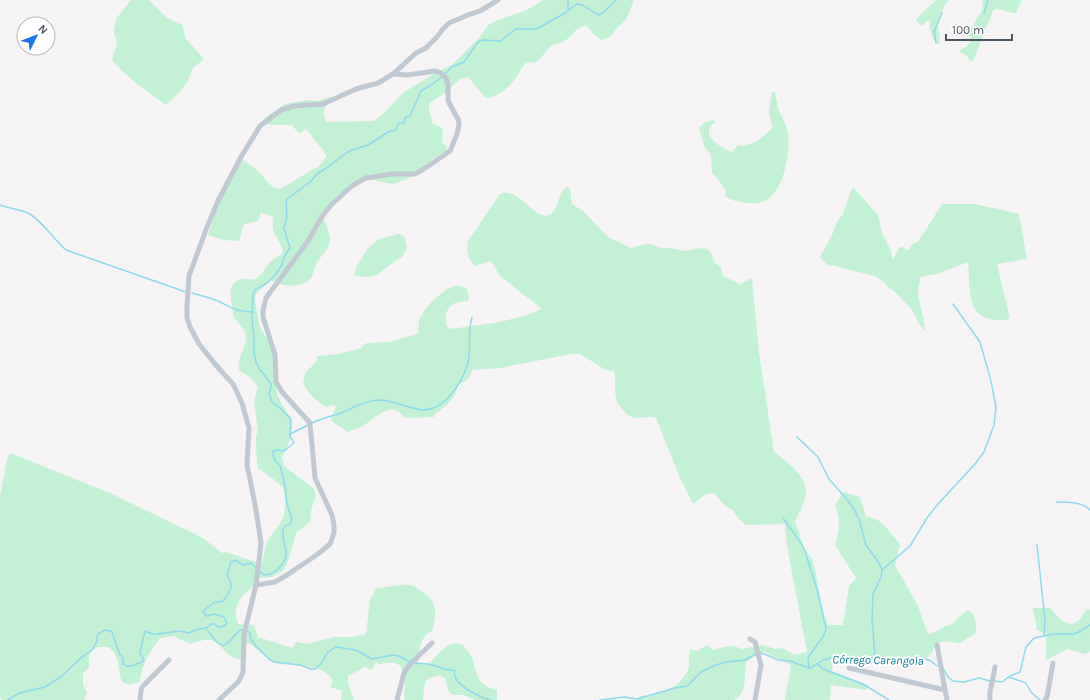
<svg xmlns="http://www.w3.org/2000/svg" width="1090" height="700" font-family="Karla,sans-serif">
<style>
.green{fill:#c3f1d5}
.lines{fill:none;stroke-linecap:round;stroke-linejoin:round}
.stream{stroke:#90daee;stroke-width:1.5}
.street{stroke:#c1cad2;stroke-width:5}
.labels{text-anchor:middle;stroke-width:4;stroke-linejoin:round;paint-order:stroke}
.water-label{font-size:12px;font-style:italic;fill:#0c7c9b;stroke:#fff}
</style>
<rect width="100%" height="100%" fill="#f5f3f3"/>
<!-- green -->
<g class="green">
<path d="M 131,0 L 149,0 L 167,18 L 182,25 L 186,39 L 204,59 L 193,68 L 187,82 L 179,93 L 166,105 C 151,94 121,74 112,59 L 117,45 L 114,32 L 116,19 Z"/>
<path d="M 543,0 L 634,0 L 626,20 L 617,28 L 610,37 L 602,40 L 594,35 L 586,25 L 576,30 L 570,37 L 563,42 L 551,46 L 537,62 L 526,63 C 521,68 519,74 515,79 C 509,87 496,99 486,98 L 468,77 L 460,79 L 446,92 L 429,104 L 429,110 L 433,124 L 441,127 L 443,132 L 442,142 L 447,147 L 446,151 L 433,159 L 414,176 L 396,183 L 392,184 L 374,180 L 360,180 L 333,201 L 323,217 C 325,224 331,234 330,241 C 328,250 322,255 317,262 C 314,268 314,275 309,280 C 300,289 281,286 271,280 L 256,294 L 255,301 L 260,328 L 276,352 L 278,364 L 276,388 L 278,397 L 290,418 L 292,427 L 291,439 L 282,457 L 284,466 L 313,488 C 319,497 312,503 311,512 C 310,515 311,519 310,522 L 296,533 L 289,558 L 285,567 L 282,571 L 272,577 L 258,578 L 258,582 C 243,595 231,603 238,624 L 254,625 L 258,637 L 292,648 L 296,642 L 307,644 L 334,637 L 351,637 L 366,634 L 370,600 L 376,588 C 387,588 399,584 410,585 C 414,586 418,589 421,591 C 438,601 437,613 432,631 C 420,635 419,652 418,663 L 429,664 C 441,651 457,629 471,656 C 475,663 475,673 479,679 C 483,686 490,688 497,690 L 497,700 L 475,700 L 463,695 L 453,695 L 448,690 L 445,678 C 442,676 440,676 436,676 C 421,679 425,689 423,700 L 404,700 L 405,681 L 401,666 C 391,660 390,663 379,664 L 376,662 L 372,670 L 365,667 L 348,676 L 348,684 L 354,700 L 341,700 L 342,691 L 330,687 L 333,681 C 327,668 309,666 295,665 C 289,664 282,665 276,663 C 266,659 258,649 249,643 L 245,644 L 241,660 C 215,654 225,630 191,644 L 179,639 L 174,636 L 160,638 C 149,652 142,664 140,681 C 113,693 123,668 115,654 C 114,652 111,649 109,647 L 98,647 L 92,650 L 89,655 L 89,667 L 83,674 L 83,685 L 87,693 L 84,700 L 3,700 L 0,697 L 0,497 L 7,459 L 10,453 L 112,494 L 195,534 L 204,539 L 222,553 L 226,552 L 262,564 C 264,556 265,547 268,540 C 272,533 279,527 282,520 C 285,514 287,495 284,489 C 282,485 263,471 258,469 L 256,449 L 256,437 L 258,429 L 254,401 L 258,387 L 251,378 L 239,370 C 236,359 246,349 246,338 C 246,330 238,323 234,317 C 232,313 233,309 232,305 C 230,296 228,286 238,280 C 244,277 249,281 255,279 C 263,275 264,269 269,263 C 273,259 279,257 283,252 C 280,236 269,236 274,217 L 261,212 L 258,221 L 244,224 L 239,241 L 224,240 L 208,235 C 217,208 225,181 239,157 C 246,162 254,167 260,173 C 266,180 270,187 280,189 L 319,166 L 326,157 L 326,154 L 306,129 L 299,134 L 292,125 L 270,125 L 262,120 L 285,104 L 307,100 L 318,101 L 332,96 C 326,104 320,112 327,122 L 374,121 L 382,115 L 404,92 L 439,71 L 452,65 L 480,37 L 488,25 L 498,20 L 527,10 Z"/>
<path d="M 936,0 L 949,0 C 943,6 938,18 938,26 C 938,33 942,40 938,45 C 932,39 929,29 930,21 L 928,20 L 923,25 L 921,25 L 918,23 L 916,19 Z"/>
<path d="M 983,0 L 1022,0 L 1016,13 C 1011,14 1002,9 995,9 L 993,11 L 973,61 L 970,61 L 966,55 L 959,51 L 967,46 L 971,41 L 969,35 L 969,32 L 982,10 Z"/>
<path d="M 772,92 L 775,92 C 777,99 777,107 780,113 C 783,120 787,125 788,133 C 791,153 783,200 758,203 C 749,204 732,202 725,196 L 725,189 L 712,172 L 711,155 L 705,148 L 699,128 L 704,123 L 713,120 L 716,122 C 697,133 721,148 732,152 L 738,145 C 750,148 765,136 772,128 L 769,111 Z"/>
<path d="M 567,187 L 570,188 L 572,204 L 583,211 L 608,237 L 627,246 L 631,248 L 646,244 L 652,244 L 660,248 L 670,248 L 686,251 L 700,248 L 707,249 L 711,253 L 715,263 L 721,267 L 723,276 L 740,284 L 752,278 L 759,353 L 774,452 C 786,461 806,475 806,492 C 806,498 802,505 801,511 L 799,512 L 795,521 L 804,548 L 812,559 L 816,573 L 821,604 L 828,625 L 843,625 L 849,586 L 856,578 L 835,545 C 840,528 840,521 835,505 L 843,492 L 860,497 L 866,516 L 878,520 L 885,526 L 900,544 L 895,565 L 918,606 L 928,634 L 935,632 L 941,628 L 952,624 L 962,614 L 968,610 L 972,612 L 976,623 L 976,633 L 960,643 C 954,643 947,640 941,642 C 935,643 935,648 932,653 C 928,658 919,661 913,662 C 908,663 903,659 898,660 C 877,662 855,655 833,658 L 832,671 L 869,686 L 866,690 L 831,685 L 830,700 L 785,700 L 791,665 L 765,652 L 758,653 L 746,662 C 744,675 748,693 734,700 L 638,700 L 640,696 C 659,695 683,687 689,667 C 690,661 687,655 691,649 L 697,651 L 707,645 L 713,650 C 725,647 730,643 742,649 L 763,645 L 775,649 L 783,648 L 794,655 L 807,652 L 787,546 L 785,524 C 772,525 760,524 746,525 L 739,519 L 732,509 L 726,507 L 714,493 L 706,494 L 693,504 L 680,478 L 656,418 C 649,415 642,419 635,418 C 630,417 627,414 624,411 C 611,397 617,387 614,370 L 610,371 L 604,369 L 580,354 L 571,354 L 501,368 L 472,370 C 470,379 466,382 458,384 C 454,402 447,404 434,415 L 434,417 L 404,418 C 392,399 375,418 363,426 C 359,429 353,429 348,432 L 333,422 L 331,419 L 336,406 L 334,405 L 326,407 C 315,400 308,394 303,382 L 306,372 L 317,361 L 317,356 C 333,356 347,352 362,348 L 362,346 L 367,343 L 389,342 L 418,334 C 419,328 418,323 420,318 C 424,309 442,290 452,287 C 457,284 462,286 467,289 L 469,299 L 467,301 C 450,301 444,309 446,326 L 451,329 L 500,322 L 527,315 L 542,309 L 500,276 L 491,261 L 475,266 L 470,260 L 467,252 L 468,241 L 500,194 C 519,186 534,221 549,215 C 559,211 557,193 567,187 Z"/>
<path d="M 852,188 L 854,188 L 878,215 L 882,233 L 891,251 L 893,260 L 899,248 L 903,247 L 908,251 L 912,244 L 918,242 L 942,204 L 975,204 L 1019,214 L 1027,259 L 997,264 L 1010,319 C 964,326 971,293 968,262 L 937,274 L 920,277 C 920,282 918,288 918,293 C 919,306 925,318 925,331 L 919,324 L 912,310 L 899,296 L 890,288 L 889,289 L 885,283 L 875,276 L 845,269 L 836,266 L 827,265 L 820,257 L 832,235 L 838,220 L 843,214 Z"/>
<path d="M 399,234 L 404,236 L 407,248 L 403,256 L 394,262 L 377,275 L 369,277 L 354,276 L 356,268 L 368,248 L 379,239 Z"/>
<path d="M 1033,608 L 1050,608 C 1063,625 1076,632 1086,609 L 1090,610 L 1090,652 L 1084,654 L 1067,649 L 1046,660 L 1046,634 L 1037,630 Z"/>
</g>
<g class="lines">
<!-- stream -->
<g class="stream">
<path d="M 568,10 L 568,0"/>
<path d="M 984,13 L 988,0"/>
<path d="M 936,43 L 934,32 L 942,13"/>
<path d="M 445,74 L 452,67 L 464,62 L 478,42 L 483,40 L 500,41 L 516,29 L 536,29 L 542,26 L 565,13 L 577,4 L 583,5 L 598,15 L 604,12 L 616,0"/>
<path d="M 0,205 C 10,209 21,209 30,214 C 44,223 53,239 66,250 L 186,292"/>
<path d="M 192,293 C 202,296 213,298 222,303 C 234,309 239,312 253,312"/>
<path d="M 312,423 C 320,419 329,417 338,414 C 351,409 363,401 378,400 C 394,400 407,408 422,410 C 444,411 461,384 467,366 C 472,350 467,333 472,317"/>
<path d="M 290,434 L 308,425"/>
<path d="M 797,437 L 818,457 L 829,479 L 849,502 L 854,509 L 859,519 L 866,545 L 879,563 L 882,570 L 881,577 L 873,594 L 872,618 L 875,659"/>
<path d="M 1057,502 C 1068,502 1083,502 1090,510"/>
<path d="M 783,518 L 801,543 L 805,551 L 818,593 L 826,629 L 824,635 L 808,658 L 809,668"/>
<path d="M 1037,545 L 1045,621 L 1044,636"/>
<path d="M 882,570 L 910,546 L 927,518 L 938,504 L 975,464 L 984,452 L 994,425 L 996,407 L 991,381 L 980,342 L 953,304"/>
<path d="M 259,571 L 264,575 C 270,575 274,573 278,569 C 294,554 281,546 283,529 C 284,525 288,525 290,524 L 292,519 L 287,504 L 284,481 L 280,466 L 275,460 L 272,452 L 276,450 L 284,451 L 294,443 L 290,436 L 291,419 L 280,408 L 272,402 L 269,393 L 271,388 L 271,384 L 259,368 L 256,362 L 254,352 L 254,338 L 252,318 L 253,295 L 255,290 L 267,283 L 276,274 L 282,265 L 284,257 L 290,248 L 284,228 L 287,217 L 286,200 L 310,182 L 317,174 L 325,169 L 349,151 L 368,145 L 388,132 L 395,130 L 399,123 L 404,123 L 405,118 L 410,116 L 421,91 L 433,84 L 442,77"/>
<path d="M 205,628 C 210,632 213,639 218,643 C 228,651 234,632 241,630 C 245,629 248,632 250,633 L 251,639 L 255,645 L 269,659 L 274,662 L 300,665 L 311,669 L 315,669 L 321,664 L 327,653 L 336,647 L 356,650 L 372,659 L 393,655 L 399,656 L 410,662"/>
<path d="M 760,653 L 767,655 L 778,660 L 790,661 L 809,668"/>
<path d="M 413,663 L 429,664 L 448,670 L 454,670 C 455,673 454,676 456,679 C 464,690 478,696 490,700"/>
<path d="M 818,664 L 823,669 L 863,684 L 889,700"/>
<path d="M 809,668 L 811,668 L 823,660 L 830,658 L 883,658 L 909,662 L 925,659 L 931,661 L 937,666"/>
<path d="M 943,668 L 948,677 L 953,681 L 964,682 L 979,678 L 990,681"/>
<path d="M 1009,677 L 1026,683 L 1031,692 L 1040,700"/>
<path d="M 994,681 L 1002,682 L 1010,676 L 1020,672 L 1026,647 L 1034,638 L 1053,634 L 1073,634 L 1079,632 L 1090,625"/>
<path d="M 8,700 L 19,693 L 45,687 L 62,676 L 82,657 L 92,650 L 96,643 L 98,634 L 105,630 L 110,631 L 112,632 L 120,655 L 123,657 L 123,663 L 126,666 L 132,666 L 144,661 L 140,652 L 145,631 C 148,632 151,634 154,634 C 167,635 176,628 189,633 L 199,629 L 206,628 L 211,624 L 215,624 L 218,627 L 225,626 L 227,623 L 224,617 L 215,614 L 206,616 L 203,611 L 215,602 L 222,602 L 226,597 L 231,588 L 231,583 L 227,575 L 231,562 L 235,560 L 243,565 L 251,563 L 256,568"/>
<path d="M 600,700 L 624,697 L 637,699 L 675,688 L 687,686 L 701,672 L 713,666 L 726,662 L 745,660 L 756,654"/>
</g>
<!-- street -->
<g class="street">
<path d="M 256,585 L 275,582 L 287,575 L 318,554 L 330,544 L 334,533 L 334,525 L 332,515 L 315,478 L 310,423 L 282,392 L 276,382 L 275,355 L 263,317 L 263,310 L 266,298 L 308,241 L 321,218 L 331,205 L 353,185 L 366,178 L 392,174 L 415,174 L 427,167 L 450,151 L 457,134 L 459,124 L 458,119 L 448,101 L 448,84 L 446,78 L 441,73 L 435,71 L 407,75 L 393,74"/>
<path d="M 750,639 L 755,642 L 761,665 L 755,700"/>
<path d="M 937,645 L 945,690"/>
<path d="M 849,668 L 945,690 L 947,700"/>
<path d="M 140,700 L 141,690 L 143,686 L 169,660"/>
<path d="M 219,700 L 239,681 L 243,672 L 244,634 L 256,585 L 261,543 L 255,504 L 247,465 L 249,428 L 242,403 L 233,384 L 215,364 L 199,344 L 190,327 L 187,318 L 187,306 L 189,276 L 207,227 L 218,201 L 241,157 L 260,126 L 281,110 L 294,106 L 323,104 L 356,89 L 378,83 L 393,74 L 416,53 L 426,48 L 436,38 L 443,29 L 449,23 L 468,15 L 480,11 L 498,0"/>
<path d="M 397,700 L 404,673 L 410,664 L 432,643"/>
<path d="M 990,700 L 990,692 L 995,667"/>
<path d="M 1045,700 L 1047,697 L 1053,663"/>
</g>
</g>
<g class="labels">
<!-- water labels -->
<g class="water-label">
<text transform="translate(878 660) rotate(1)" y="4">Córrego Carangola</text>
</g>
</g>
<!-- north arrow -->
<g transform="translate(36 36) rotate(47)"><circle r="19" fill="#ffffff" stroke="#b7bbc0"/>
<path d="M0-3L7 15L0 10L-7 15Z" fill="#1a73e8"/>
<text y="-6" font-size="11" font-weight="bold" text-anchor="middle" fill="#4a5661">N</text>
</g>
<!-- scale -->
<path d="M946 34v6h66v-6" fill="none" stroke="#4a5661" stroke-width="2"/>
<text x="952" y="34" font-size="12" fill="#4a5661" stroke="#ffffff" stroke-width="3" paint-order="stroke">100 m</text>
</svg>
